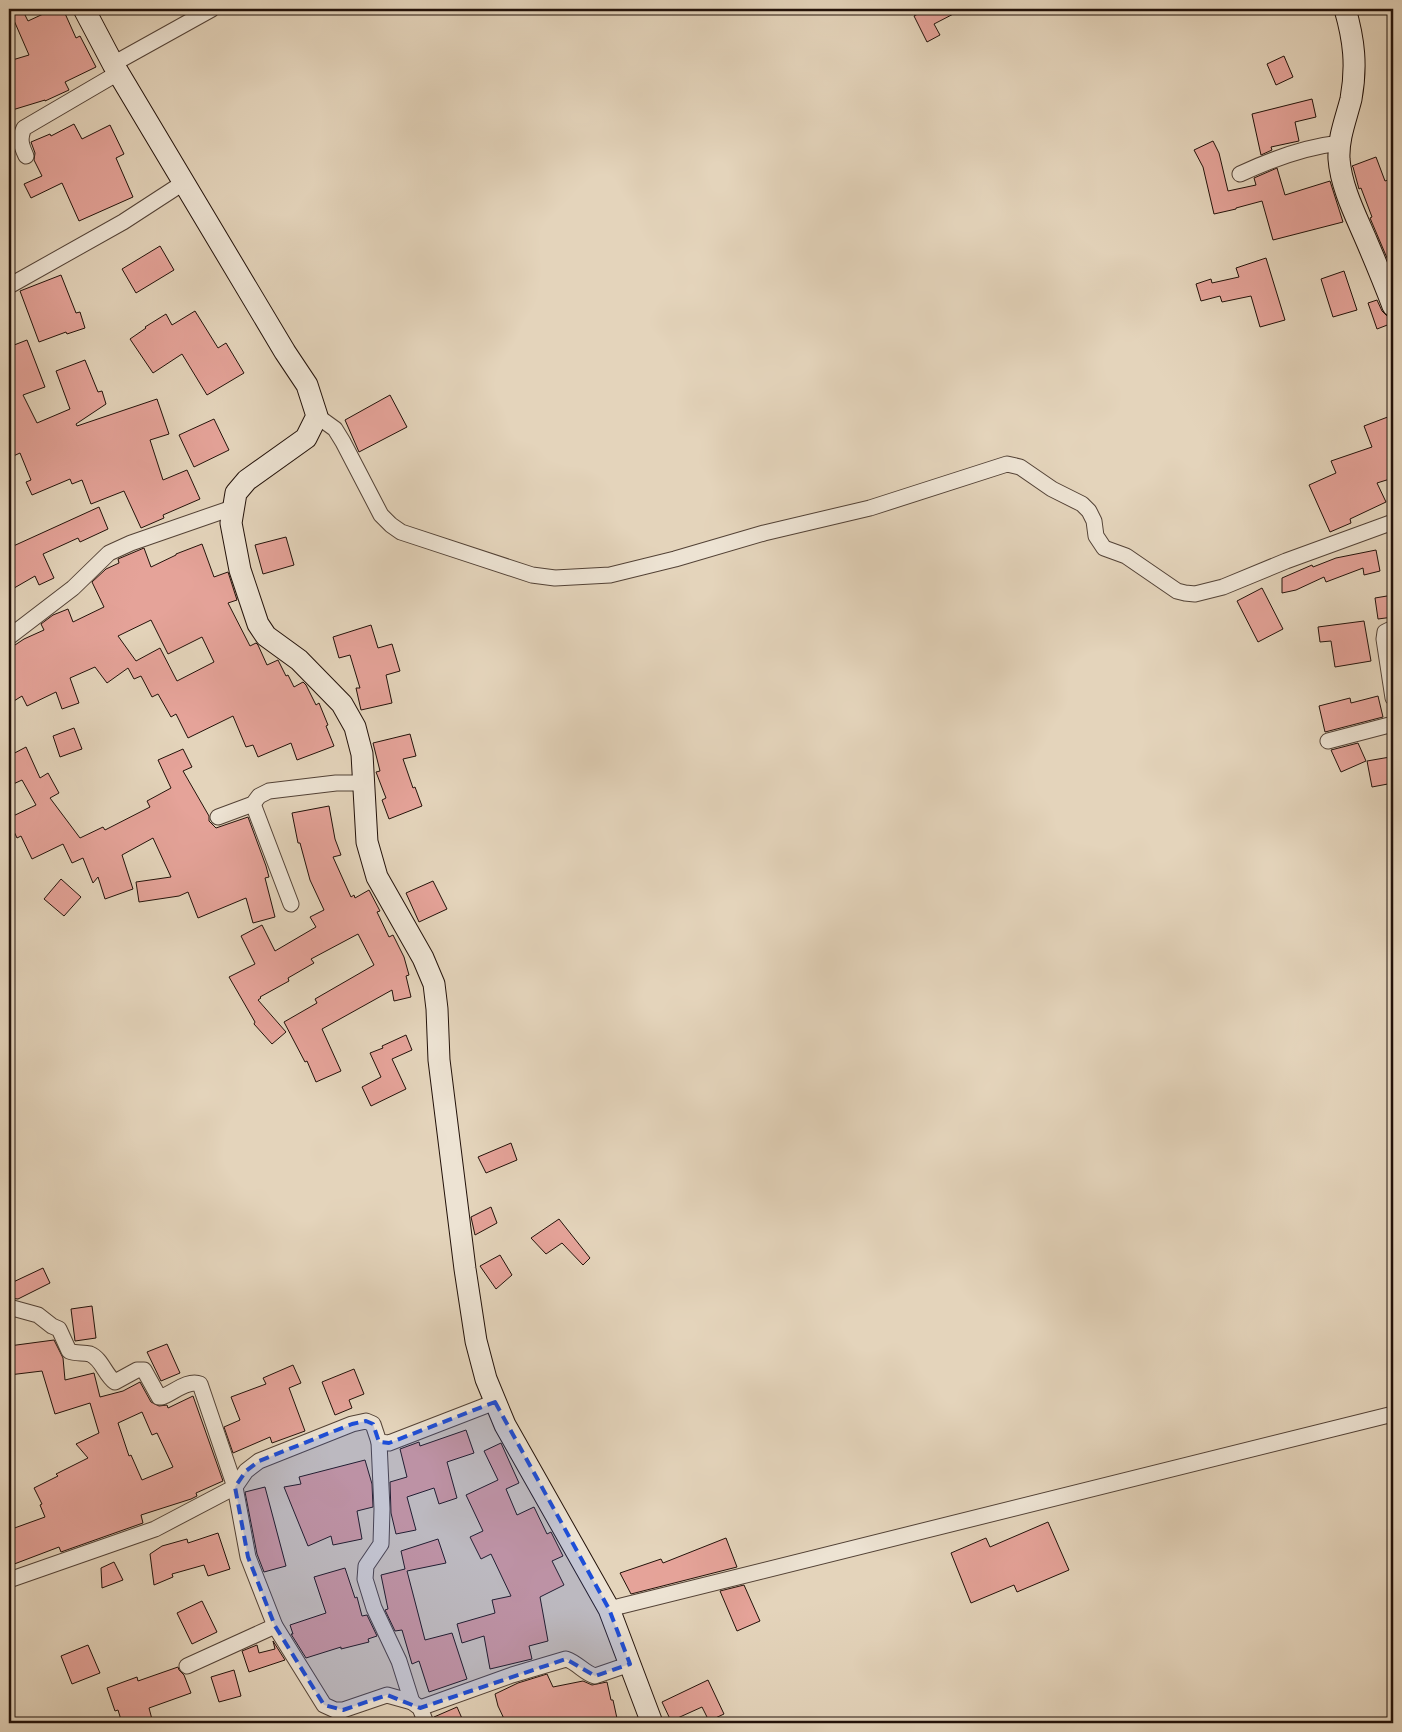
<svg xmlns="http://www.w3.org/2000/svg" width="1402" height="1732" font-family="'Sorts Mill Goudy',serif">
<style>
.building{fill:#e5a399;stroke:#23120a;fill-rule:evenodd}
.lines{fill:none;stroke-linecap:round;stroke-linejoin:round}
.street-casing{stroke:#534236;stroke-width:17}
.secondary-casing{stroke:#23120a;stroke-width:23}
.street{stroke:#ede3d3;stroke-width:15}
.secondary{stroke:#ede3d3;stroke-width:21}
.marked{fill:#1d4ed8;fill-opacity:0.2;stroke:#1d4ed8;stroke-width:4;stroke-dasharray:10 6;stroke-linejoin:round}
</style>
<rect width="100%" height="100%" fill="#e4d4bb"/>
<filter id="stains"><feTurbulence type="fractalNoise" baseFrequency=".004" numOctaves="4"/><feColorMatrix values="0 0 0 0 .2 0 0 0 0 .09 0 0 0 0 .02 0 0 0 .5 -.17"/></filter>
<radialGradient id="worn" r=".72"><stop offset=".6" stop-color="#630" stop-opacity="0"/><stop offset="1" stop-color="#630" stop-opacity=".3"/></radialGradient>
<!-- building -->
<g class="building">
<path d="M 9,9 L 22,9 L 28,21 L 54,9 L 63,9 L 76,38 L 80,36 L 96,67 L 65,82 L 69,90 L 45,101 L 45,100 L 9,111 L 9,61 L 29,55 Z"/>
<path d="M 927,9 L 963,9 L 934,24 L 940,35 L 927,42 L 914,16 Z"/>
<path d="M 1284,56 L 1293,77 L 1276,85 L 1267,64 Z"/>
<path d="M 1312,99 L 1316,117 L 1295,122 L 1299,141 L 1271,147 L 1272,150 L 1261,155 L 1252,114 Z"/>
<path d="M 74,124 L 82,139 L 110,125 L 124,154 L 116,158 L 133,197 L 79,221 L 62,183 L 31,198 L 24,184 L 42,176 L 34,160 L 35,153 L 31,142 L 50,134 L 51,136 Z"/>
<path d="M 1213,141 L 1219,153 L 1228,191 L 1256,185 L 1254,178 L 1277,168 L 1285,195 L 1330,181 L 1343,222 L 1273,240 L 1262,201 L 1236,208 L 1236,209 L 1214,214 L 1203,167 L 1194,150 Z"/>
<path d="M 1376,157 L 1385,181 L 1393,178 L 1393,272 L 1370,218 L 1372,217 L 1361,188 L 1359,189 L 1353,167 L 1352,166 Z"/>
<path d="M 160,246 L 174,270 L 136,293 L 122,269 Z"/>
<path d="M 1266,258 L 1285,320 L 1260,327 L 1251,296 L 1222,302 L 1220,296 L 1201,301 L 1196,284 L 1211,279 L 1212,283 L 1239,277 L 1236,268 Z"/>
<path d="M 1344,271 L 1357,310 L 1333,317 L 1321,279 Z"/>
<path d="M 61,275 L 76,313 L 80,312 L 85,328 L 67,334 L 66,332 L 39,342 L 20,291 Z"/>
<path d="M 1377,300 L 1382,311 L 1388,317 L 1390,324 L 1377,329 L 1368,303 Z"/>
<path d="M 195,311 L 218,348 L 226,343 L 244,373 L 207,395 L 182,354 L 153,373 L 130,339 L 146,328 L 145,327 L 166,314 L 172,325 Z"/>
<path d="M 27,340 L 45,387 L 23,395 L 37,423 L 70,409 L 56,371 L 85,360 L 98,392 L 102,391 L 106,404 L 76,424 L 77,426 L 157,399 L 169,434 L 150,440 L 163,480 L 187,470 L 200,499 L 163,515 L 164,518 L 141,528 L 124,491 L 91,504 L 82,480 L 72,484 L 70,479 L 32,495 L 26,482 L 31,480 L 20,453 L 9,458 L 9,347 Z"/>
<path d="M 390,395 L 407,427 L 359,452 L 345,420 Z"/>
<path d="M 1393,415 L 1393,478 L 1377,483 L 1386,502 L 1350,519 L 1351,523 L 1330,532 L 1309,485 L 1336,473 L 1331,461 L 1372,447 L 1364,426 Z"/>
<path d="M 214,419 L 229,450 L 194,467 L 179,435 Z"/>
<path d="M 99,507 L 108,529 L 80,542 L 78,538 L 43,554 L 54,578 L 39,585 L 35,576 L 9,591 L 9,548 Z"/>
<path d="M 286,537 L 294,565 L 263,574 L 255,545 Z"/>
<path d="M 202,544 L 214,577 L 228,572 L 237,600 L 228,603 L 250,646 L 256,643 L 258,645 L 267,665 L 278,660 L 286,676 L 288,675 L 294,687 L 303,682 L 306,685 L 316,705 L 319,703 L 328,725 L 326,726 L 334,746 L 297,760 L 291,743 L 258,757 L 253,745 L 246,747 L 233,716 L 188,738 L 176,714 L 171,717 L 158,694 L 152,697 L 141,676 L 134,679 L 128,668 L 107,683 L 95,667 L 70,678 L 79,703 L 62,709 L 56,692 L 27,706 L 22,696 L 9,704 L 9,649 L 24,639 L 44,630 L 41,624 L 53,615 L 68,609 L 73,622 L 104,607 L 92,582 L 106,569 L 119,563 L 118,559 L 144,548 L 151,567 L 176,555 L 176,554 ZM 151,620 L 168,654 L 202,637 L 214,662 L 177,681 L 160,648 L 136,661 L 118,636 Z"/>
<path d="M 1376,550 L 1380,571 L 1364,575 L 1363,568 L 1326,582 L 1324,577 L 1296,590 L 1282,593 L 1282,578 L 1312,565 L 1313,567 L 1336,558 Z"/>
<path d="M 1262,588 L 1283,629 L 1258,642 L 1237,601 Z"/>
<path d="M 1393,595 L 1393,617 L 1378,619 L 1375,598 Z"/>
<path d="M 1364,621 L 1371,661 L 1335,667 L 1331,641 L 1320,642 L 1318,627 Z"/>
<path d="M 371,625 L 378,648 L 392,644 L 400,671 L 386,675 L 392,703 L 361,710 L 356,688 L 360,688 L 350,655 L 339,658 L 333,637 Z"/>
<path d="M 1378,696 L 1383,717 L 1325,732 L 1319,706 L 1350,698 L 1351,703 Z"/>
<path d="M 74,728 L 82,749 L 60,757 L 53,736 Z"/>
<path d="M 410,734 L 416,756 L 403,759 L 413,788 L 415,787 L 422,806 L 389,819 L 382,800 L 386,798 L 376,772 L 380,771 L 373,743 Z"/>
<path d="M 1358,743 L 1366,761 L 1341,772 L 1331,750 Z"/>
<path d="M 26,747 L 40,778 L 48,773 L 59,793 L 50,798 L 80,838 L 103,827 L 105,830 L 150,807 L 147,801 L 171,788 L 158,760 L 183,749 L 192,767 L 183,771 L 209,816 L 209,821 L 216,828 L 248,817 L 266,866 L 269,877 L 265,878 L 275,917 L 253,923 L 246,898 L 198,918 L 188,892 L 179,896 L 139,902 L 136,882 L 171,877 L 153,838 L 122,855 L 133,889 L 105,899 L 98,877 L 93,883 L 83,858 L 72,863 L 63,844 L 32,859 L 21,836 L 17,838 L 9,821 L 9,818 L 36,805 L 22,780 L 9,786 L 9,756 Z"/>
<path d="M 1390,757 L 1393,783 L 1372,787 L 1367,761 Z"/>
<path d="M 329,806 L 335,839 L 341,855 L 333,857 L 351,897 L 354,895 L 355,898 L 369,890 L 380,911 L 377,912 L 389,937 L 393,935 L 404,957 L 409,975 L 406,976 L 411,997 L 394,1001 L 392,990 L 322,1029 L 341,1071 L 316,1082 L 307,1061 L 305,1062 L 284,1022 L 317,1003 L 315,999 L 374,965 L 358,934 L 311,959 L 314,963 L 288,978 L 289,981 L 260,997 L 261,998 L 258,1000 L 286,1032 L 272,1044 L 254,1024 L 255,1022 L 229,977 L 255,964 L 241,936 L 262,925 L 275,951 L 316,927 L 310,917 L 324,910 L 310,880 L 300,843 L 298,843 L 292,813 Z"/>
<path d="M 61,879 L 81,897 L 64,916 L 44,899 Z"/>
<path d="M 433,881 L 447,909 L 419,922 L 406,893 Z"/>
<path d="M 406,1035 L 412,1050 L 392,1059 L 406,1089 L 371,1106 L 362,1087 L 381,1077 L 370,1053 L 383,1048 L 382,1046 Z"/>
<path d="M 511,1143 L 517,1160 L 486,1173 L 478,1157 Z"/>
<path d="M 491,1207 L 497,1223 L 475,1235 L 471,1217 Z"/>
<path d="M 559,1219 L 590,1258 L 583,1265 L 562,1243 L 546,1254 L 531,1238 Z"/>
<path d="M 500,1255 L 512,1275 L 496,1289 L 480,1266 Z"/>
<path d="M 43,1268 L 50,1283 L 18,1299 L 9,1298 L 9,1284 Z"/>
<path d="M 92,1306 L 96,1338 L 75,1341 L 71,1309 Z"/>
<path d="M 54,1340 L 63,1358 L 65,1380 L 94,1373 L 100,1397 L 123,1391 L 140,1382 L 151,1402 L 159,1406 L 167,1405 L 168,1408 L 193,1396 L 223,1481 L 196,1493 L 197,1496 L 191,1499 L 141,1515 L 143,1523 L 61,1552 L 59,1547 L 9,1566 L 9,1530 L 45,1517 L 40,1505 L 42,1504 L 34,1488 L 58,1476 L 56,1474 L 88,1458 L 76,1444 L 99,1433 L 90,1403 L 55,1414 L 42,1371 L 9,1375 L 9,1346 ZM 142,1412 L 152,1435 L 157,1433 L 173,1467 L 142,1480 L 131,1455 L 129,1456 L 118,1423 Z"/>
<path d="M 167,1344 L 180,1373 L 161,1381 L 147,1352 Z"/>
<path d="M 293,1365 L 301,1383 L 289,1388 L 305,1431 L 272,1443 L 270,1437 L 233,1453 L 224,1427 L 240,1420 L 231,1397 L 266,1384 L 263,1378 Z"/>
<path d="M 354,1369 L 364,1394 L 349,1400 L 352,1408 L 335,1415 L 322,1382 Z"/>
<path d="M 466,1430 L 474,1453 L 447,1462 L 457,1498 L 439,1504 L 434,1488 L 407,1497 L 416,1530 L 396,1534 L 391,1513 L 390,1482 L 407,1477 L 400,1449 L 419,1442 L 420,1446 Z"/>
<path d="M 501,1443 L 519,1483 L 506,1489 L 517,1515 L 534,1507 L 547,1534 L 551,1532 L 563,1556 L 552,1561 L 564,1585 L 540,1597 L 548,1641 L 529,1646 L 532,1659 L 490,1669 L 484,1636 L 462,1643 L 457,1624 L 495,1613 L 492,1600 L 511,1596 L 491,1554 L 481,1559 L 470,1537 L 483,1531 L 466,1495 L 498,1480 L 484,1451 Z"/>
<path d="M 365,1460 L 372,1484 L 373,1507 L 357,1511 L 362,1539 L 333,1545 L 331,1536 L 308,1546 L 284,1487 L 301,1484 L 299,1477 Z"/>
<path d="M 265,1487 L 286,1566 L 264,1572 L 257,1554 L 245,1492 Z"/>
<path d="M 1048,1522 L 1069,1570 L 1017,1592 L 1014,1585 L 971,1603 L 951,1553 L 986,1538 L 990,1547 Z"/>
<path d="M 218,1533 L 230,1569 L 208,1576 L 204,1565 L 172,1574 L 173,1577 L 154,1585 L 150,1554 L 162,1546 L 187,1539 L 188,1543 Z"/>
<path d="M 726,1538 L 737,1567 L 631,1594 L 620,1573 L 661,1559 L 663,1563 Z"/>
<path d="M 438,1539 L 446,1563 L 407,1571 L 425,1640 L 452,1633 L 467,1679 L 429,1692 L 419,1661 L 412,1664 L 402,1630 L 395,1631 L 385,1610 L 388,1609 L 381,1575 L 405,1569 L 401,1551 Z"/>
<path d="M 114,1562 L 123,1580 L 102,1588 L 101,1568 Z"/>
<path d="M 345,1568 L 355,1598 L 357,1597 L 362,1616 L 367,1615 L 377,1636 L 368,1639 L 369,1642 L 341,1649 L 341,1647 L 306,1658 L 291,1634 L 293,1634 L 290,1625 L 326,1613 L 314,1577 Z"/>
<path d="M 744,1585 L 760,1621 L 737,1631 L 720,1591 Z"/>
<path d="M 202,1601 L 217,1632 L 192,1644 L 177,1613 Z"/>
<path d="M 273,1641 L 285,1660 L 249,1672 L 242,1651 L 257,1645 L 259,1653 L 275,1649 Z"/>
<path d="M 88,1645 L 100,1673 L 72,1684 L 61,1656 Z"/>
<path d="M 178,1667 L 179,1670 L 184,1675 L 191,1693 L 149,1708 L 153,1723 L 122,1723 L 118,1710 L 115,1711 L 107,1688 L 137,1677 L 138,1681 Z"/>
<path d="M 234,1670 L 241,1696 L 219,1702 L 211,1677 Z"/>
<path d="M 547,1674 L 553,1687 L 583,1681 L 592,1685 L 607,1682 L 611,1700 L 613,1700 L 618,1723 L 506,1723 L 498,1706 L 495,1694 L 518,1683 Z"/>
<path d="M 708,1680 L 724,1714 L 709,1721 L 702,1707 L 671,1721 L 662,1702 Z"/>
<path d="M 457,1707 L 464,1723 L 435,1723 L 434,1717 Z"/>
</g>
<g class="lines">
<!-- street casing -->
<g class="street-casing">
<g id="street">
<path d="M 113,64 L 212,9"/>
<path d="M 26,156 C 21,145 19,139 24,128 L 118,73"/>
<path d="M 1240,174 C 1272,159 1304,147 1340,143"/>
<path d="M 9,286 L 123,222 L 183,183"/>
<path d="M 317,416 L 335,429 L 343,442 L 381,515 L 391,525 L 401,532 L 532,575 L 555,578 L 610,575 L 675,559 L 764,533 L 870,508 L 1007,464 L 1020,467 L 1052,489 L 1082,504 L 1089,511 L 1094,521 L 1096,536 L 1104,548 L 1126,556 L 1177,591 L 1185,593 L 1195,594 L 1223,587 L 1286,561 L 1393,522"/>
<path d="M 1393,628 L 1385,632 L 1384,639 L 1393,698"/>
<path d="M 9,637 L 73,588 L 109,553 L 131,543 L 232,508"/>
<path d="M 1328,741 L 1393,724"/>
<path d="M 253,804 L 291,904"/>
<path d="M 218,817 L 253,804 L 259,796 L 269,791 L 336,783 L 363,783"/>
<path d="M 9,1307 L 38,1315 L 52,1326 L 59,1329 L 69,1351 C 76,1354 83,1352 90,1354 C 102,1359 105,1375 115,1382 L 137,1370 L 144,1370 L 159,1397 L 162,1397 C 173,1393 188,1379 200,1384 L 235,1487 L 248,1557 L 275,1626 L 324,1705 L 335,1710 L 343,1710 L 387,1695 L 412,1702 L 420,1708 L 426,1723"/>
<path d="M 379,1442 L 382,1509 L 381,1544 L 366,1566 L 365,1579 L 374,1608 L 399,1661 L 412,1702"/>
<path d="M 9,1580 L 155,1529 L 235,1487 L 246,1471 L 259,1461 L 352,1424 L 366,1421 L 373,1424 L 379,1442 L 389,1443 L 495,1402"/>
<path d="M 609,1609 L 1393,1414"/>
<path d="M 187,1666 L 275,1626"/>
<path d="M 420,1708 L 512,1675 L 566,1659 C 578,1663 584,1673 595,1676 L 630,1664"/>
</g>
</g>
<!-- secondary casing -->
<g class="secondary-casing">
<g id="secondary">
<path d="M 84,9 L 113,64 L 285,352 L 307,385 L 317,416 L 306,438 L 247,480 L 236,493 L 231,523 L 240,570 L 258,624 L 266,636 L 299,660 L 342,704 L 355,727 L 362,754 L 367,842 L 377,877 L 423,958 L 434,984 L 437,1009 L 439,1060 L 465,1269 L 476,1341 L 486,1379 L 505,1425 L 609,1609 L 652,1723"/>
<path d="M 1345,9 C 1354,40 1357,66 1351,99 C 1346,119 1338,138 1339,159 C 1341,187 1356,216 1367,242 C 1376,263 1385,285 1393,306"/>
</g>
</g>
<!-- street -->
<use href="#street" class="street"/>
<!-- secondary -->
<use href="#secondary" class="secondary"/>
</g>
<!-- marked area -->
<path class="marked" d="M 495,1402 L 609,1609 L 630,1664 L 595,1676 L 566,1659 L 420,1708 L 387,1695 L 343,1710 L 324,1705 L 275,1626 L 248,1557 L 235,1487 L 246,1471 L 259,1461 L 352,1424 L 366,1421 L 373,1424 L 379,1442 L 389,1443 Z"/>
<!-- margin -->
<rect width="1402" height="1732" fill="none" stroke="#e4d4bb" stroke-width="30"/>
<rect x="10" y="10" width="1382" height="1712" fill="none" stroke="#23120a" stroke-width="2.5"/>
<rect x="15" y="15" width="1372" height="1702" fill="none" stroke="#23120a"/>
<rect width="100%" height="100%" filter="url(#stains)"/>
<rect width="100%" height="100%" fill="url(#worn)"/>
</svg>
